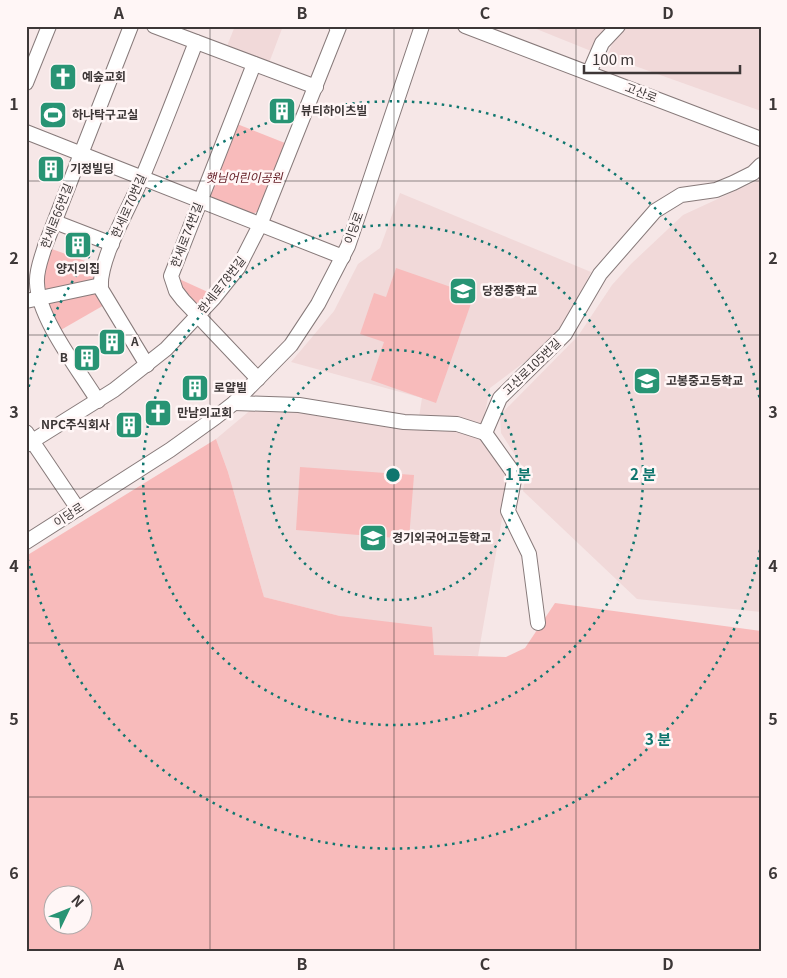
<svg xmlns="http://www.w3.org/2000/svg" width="787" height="978" font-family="Georgia,'Noto Sans KR',serif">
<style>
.built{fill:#f1d9d9}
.green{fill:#f8bbbb;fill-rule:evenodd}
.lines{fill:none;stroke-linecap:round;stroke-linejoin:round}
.minor-casing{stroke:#877a7a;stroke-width:16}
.minor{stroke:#fff;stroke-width:14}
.grid{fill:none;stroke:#3d3737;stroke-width:1;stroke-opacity:0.55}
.ring{fill:none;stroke:#0f766e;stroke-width:2.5;stroke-dasharray:2.5 5}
.labels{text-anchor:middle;stroke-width:5;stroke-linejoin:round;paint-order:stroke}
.poi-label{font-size:12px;font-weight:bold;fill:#3d3737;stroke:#fff6f6;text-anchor:start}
.street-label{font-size:12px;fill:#3d3737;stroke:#fff6f6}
.park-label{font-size:12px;font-style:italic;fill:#601820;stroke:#fff6f6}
.centre{fill:#0f766e;stroke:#fff6f6;stroke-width:2.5}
.ring-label{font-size:15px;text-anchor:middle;font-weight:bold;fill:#0f766e;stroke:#fff6f6;stroke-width:5;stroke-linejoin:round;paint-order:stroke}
.neatline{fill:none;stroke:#3d3737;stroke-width:2}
.grid-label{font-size:16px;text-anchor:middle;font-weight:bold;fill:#3d3737}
</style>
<rect width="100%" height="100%" fill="#f6e7e7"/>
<!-- built -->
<g class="built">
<path d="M 235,26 L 283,26 L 269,63 L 227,46 Z"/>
<path d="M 529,26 L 613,26 L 601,55 Z"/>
<path d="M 620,26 L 761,26 L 761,111 L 607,56 Z"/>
<path d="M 761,179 L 761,612 L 637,599 L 523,491 L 526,472 L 501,433 L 500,415 L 578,336 L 612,285 L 631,264 L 683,215 Z"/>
<path d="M 400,193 L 591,272 L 567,320 L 543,348 L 490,388 L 482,427 L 419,417 L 422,398 L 291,362 L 334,311 L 358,264 L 380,248 Z"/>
<path d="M 253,408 L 454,431 L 485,440 L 509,479 L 478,656 L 434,655 L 340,616 L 264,597 L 228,472 L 216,439 Z"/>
</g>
<!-- green -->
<g class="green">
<path d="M 237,124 L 285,143 L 259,211 L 250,215 L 215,201 L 210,194 Z"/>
<path d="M 49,248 L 99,266 L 106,304 L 59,331 L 50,318 L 40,275 Z"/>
<path d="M 396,268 L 474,295 L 436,403 L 371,380 L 384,342 L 360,334 L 374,293 L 386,297 Z"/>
<path d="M 177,278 L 210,293 L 193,309 L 182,295 Z"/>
<path d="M 216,439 L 228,472 L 264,597 L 340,616 L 432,627 L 434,655 L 506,657 L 525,648 L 555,603 L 761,631 L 761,952 L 26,952 L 26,556 ZM 52,896 L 82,896 L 82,926 L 52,926 Z"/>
<path d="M 300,467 L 414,475 L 409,539 L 296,530 Z"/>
</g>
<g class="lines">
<!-- minor casing -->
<g class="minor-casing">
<g id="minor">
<path d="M 154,26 L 316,87"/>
<path d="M 465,26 L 761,139"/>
<path d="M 254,64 L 171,276 L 176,291 L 183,300 L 258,379"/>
<path d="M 589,73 L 602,43 L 618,26"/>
<path d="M 26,83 L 49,26"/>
<path d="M 26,132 L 343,257"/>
<path d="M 55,222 L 112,244"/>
<path d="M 26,301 L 101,285"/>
<path d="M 147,365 L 101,289 C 98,260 130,207 142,178 C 161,133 178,88 196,42"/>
<path d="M 98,401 C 79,370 38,318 37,283 C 36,270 42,257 45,246 L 131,26"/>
<path d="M 234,403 L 299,405 L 404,422 L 457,424 L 485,433"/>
<path d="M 26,432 L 78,509"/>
<path d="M 26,445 L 114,390 L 166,349 L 214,298 L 238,268 L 260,225 L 339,27 L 336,26"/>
<path d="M 26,542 L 170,450 L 216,417 L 234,403 L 291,345 L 318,304 L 348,246 L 422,26"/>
<path d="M 538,623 L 529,554 L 508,511 L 515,475 L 485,433 L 500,398 L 565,334 L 600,274 L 655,211 L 681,195 L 716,190 L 733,183 L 753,173 L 761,165"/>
</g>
</g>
<!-- minor -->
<use href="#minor" class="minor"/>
</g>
<!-- grid -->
<path class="grid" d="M 210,26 L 210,952M 394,26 L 394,952M 576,26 L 576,952M 26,181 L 761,181M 26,335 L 761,335M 26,489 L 761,489M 26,643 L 761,643M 26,797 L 761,797"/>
<!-- distance rings -->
<g class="ring">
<circle cx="393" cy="475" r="125"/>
<circle cx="393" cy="475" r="250"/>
<path d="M760 550A375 375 0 0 1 27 556M27 394A375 375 0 0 1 760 400"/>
</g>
<!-- icons -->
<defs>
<g id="church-square" transform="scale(1.4375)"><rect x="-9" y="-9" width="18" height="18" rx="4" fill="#289474" stroke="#fff6f6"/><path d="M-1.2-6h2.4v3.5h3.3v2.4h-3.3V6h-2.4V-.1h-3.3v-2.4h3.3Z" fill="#fff"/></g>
<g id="building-square" transform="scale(1.4375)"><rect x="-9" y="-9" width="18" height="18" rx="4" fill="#289474" stroke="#fff6f6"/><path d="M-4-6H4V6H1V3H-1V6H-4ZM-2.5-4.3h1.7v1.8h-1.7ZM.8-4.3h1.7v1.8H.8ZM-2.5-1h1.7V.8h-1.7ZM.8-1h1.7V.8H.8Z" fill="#fff"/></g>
<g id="stadium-square" transform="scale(1.4375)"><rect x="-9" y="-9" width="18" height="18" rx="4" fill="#289474" stroke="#fff6f6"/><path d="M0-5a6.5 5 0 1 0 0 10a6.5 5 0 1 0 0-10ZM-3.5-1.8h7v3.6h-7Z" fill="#fff"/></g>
<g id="school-square" transform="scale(1.4375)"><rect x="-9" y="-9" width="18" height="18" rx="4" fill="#289474" stroke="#fff6f6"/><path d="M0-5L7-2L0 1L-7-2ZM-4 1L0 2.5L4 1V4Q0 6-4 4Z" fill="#fff"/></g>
</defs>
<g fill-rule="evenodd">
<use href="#church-square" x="63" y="77"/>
<use href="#building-square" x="282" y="111"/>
<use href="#stadium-square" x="53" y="115"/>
<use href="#building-square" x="51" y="169"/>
<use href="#building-square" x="78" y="245"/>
<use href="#school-square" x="463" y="291"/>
<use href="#building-square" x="112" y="342"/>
<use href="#building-square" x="87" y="358"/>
<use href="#school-square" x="647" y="381"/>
<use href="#building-square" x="195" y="388"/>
<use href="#church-square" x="158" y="413"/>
<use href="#building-square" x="129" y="425"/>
<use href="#school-square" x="373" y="538"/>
</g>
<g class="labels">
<!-- poi labels -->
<g class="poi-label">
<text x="82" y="81">예숲교회</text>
<text x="301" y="115">뷰티하이츠빌</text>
<text x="72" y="119">하나탁구교실</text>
<text x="70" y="173">기정빌딩</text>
<text x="78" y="273" text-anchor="middle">양지의집</text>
<text x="482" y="295">당정중학교</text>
<text x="131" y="346">A</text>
<text x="68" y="362" text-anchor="end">B</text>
<text x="666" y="385">고봉중고등학교</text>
<text x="214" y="392">로얄빌</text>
<text x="177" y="417">만남의교회</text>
<text x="110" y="429" text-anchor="end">NPC주식회사</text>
<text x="392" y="542">경기외국어고등학교</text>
</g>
<!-- street labels -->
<g class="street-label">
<text transform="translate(641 93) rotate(21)" y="4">고산로</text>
<text transform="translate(129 206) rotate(-66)" y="4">한세로70번길</text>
<text transform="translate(57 216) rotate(-69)" y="4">한세로66번길</text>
<text transform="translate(354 228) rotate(-70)" y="4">이당로</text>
<text transform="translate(187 235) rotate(-69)" y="4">한세로74번길</text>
<text transform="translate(222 285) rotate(-52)" y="4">한세로78번길</text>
<text transform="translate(532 367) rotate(-44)" y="4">고산로105번길</text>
<text transform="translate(69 515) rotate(-33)" y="4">이당로</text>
</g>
<!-- park labels -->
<g class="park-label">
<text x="244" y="182">햇님어린이공원</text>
</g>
</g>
<circle cx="393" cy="475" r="8" class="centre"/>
<g class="ring-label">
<text x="518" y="480">1 분</text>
<text x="643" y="480">2 분</text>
<text x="658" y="745">3 분</text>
</g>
<!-- border -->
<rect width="787" height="978" fill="none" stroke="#fff6f6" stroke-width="55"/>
<!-- north arrow -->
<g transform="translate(68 910) rotate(47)"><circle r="24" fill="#fff6f6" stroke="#b1aaaa"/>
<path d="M0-4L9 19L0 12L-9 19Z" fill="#289474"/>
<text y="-8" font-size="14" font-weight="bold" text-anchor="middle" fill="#3d3737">N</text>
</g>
<!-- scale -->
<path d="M584 65v8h156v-8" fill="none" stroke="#3d3737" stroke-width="2.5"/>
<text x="592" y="65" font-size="15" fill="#3d3737" stroke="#fff6f6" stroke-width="4" paint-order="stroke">100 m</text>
<rect x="28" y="28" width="732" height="922" class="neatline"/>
<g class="grid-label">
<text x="119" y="19">A</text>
<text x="302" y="19">B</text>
<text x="485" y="19">C</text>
<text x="668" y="19">D</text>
<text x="14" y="110">1</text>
<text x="773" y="110">1</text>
<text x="14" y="264">2</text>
<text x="773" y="264">2</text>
<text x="14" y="418">3</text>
<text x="773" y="418">3</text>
<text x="14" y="572">4</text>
<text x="773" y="572">4</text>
<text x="14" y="725">5</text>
<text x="773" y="725">5</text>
<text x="14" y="879">6</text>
<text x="773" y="879">6</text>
<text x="119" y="970">A</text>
<text x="302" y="970">B</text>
<text x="485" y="970">C</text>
<text x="668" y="970">D</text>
</g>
</svg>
